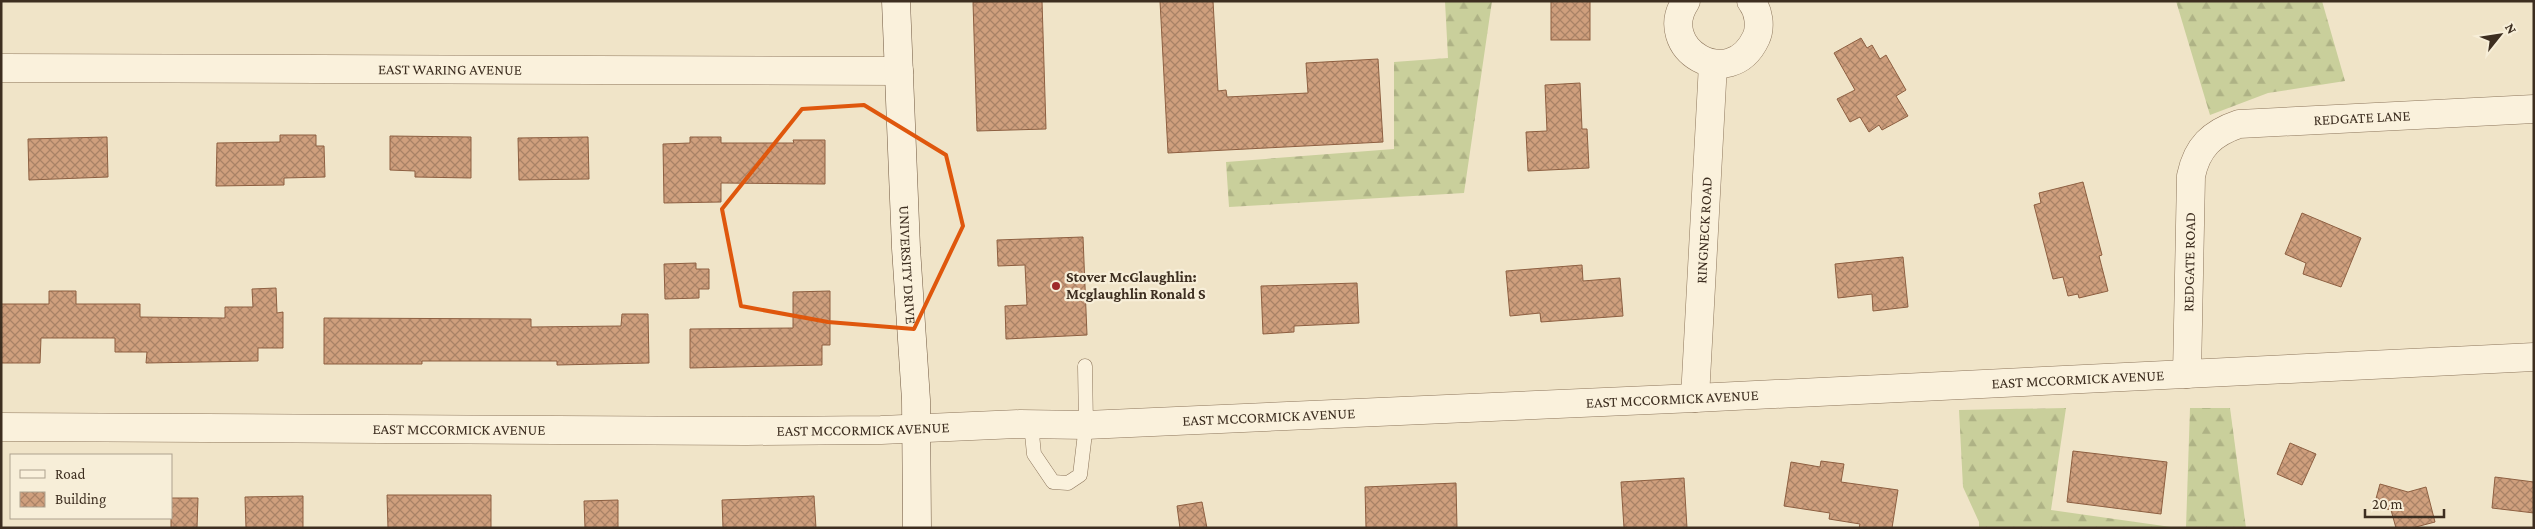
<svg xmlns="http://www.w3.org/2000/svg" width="2535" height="529" font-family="'Crimson Pro',serif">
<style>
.forest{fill:url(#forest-firs)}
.building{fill:url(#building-cross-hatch);stroke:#8d5f41}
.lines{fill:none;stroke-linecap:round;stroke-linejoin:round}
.lane-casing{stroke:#8d765c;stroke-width:15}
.street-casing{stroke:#8d765c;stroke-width:29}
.secondary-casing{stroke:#6f573f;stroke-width:29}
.lane{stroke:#faf1dc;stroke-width:14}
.street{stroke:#faf1dc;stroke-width:28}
.secondary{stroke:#faf1dc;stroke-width:28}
.marked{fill:none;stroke:#df570d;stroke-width:4;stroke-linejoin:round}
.poi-dot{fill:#9e2a2b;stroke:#f7eed8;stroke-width:2}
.labels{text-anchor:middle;stroke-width:4.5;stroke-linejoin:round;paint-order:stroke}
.street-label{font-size:15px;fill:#3d2e20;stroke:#f7eed8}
.poi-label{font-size:15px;font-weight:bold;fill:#3d2e20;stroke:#f7eed8;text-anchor:start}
</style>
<defs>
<pattern id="forest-firs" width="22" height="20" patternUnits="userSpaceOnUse" patternTransform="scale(1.25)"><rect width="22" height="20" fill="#c9cf9b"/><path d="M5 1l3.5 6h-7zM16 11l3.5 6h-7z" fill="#aeb285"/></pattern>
<pattern id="building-cross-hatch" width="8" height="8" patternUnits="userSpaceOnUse" patternTransform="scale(1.25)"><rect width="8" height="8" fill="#cf9f7d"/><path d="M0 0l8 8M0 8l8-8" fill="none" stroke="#a98266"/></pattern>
</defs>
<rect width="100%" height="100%" fill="#f0e4c8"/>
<!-- forest -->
<g class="forest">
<path d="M 1445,1 L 1492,1 L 1464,193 L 1229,207 L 1226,162 L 1394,149 L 1394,62 L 1448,58 Z"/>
<path d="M 2176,1 L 2322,1 L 2345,81 L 2268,93 L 2210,115 Z"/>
<path d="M 2066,408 L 2051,510 L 2178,528 L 1979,528 L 1979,522 L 1963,487 L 1959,410 Z"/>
<path d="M 2190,408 L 2230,408 L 2246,528 L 2186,528 Z"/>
</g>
<!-- building -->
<g class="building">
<path d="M 1042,1 L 1046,129 L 977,131 L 973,2 Z"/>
<path d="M 1160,1 L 1213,1 L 1218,91 L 1226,90 L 1227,97 L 1308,93 L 1306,63 L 1378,59 L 1383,142 L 1168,153 Z"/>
<rect x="1551" y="1" width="39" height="39"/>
<path d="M 1861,38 L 1867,48 L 1872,45 L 1880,59 L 1886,55 L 1906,90 L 1896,96 L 1908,116 L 1882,130 L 1879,125 L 1869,132 L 1860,117 L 1850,122 L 1837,99 L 1855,90 L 1834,53 Z"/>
<path d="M 1580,83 L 1582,129 L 1587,129 L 1589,168 L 1528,171 L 1526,132 L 1547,131 L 1545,85 Z"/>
<path d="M 280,135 L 316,135 L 316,146 L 324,146 L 325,177 L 284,178 L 284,185 L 216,186 L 217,143 L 280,142 Z"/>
<path d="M 390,136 L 471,137 L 471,178 L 415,177 L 415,171 L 390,170 Z"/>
<path d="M 107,137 L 108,177 L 29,180 L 28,139 Z"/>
<path d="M 588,137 L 589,179 L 519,180 L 518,138 Z"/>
<path d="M 690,137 L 721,137 L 721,143 L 794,143 L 793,140 L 825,140 L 825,184 L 721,183 L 721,202 L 664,203 L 663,144 L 690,143 Z"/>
<path d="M 2083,182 L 2102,255 L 2099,256 L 2108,291 L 2079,298 L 2078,294 L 2068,296 L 2063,277 L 2053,279 L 2034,205 L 2041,203 L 2039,193 Z"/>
<path d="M 2302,213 L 2361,238 L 2341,287 L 2303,274 L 2306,263 L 2285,254 Z"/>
<path d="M 1083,237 L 1087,335 L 1006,339 L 1005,306 L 1027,305 L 1025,265 L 998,266 L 997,240 Z"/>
<path d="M 1903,257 L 1908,307 L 1873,311 L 1872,294 L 1838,298 L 1835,264 Z"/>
<path d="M 696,263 L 696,269 L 709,269 L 709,289 L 699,289 L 699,298 L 665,299 L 664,264 Z"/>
<path d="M 1582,265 L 1583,281 L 1620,278 L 1623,316 L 1541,322 L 1540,313 L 1510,316 L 1506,271 Z"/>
<path d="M 1357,283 L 1359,323 L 1294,326 L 1294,332 L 1263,334 L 1261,286 Z"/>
<path d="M 276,288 L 277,313 L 283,312 L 283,348 L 258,348 L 258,361 L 146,363 L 147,352 L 115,352 L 115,338 L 41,338 L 40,363 L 1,363 L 1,304 L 49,304 L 49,291 L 76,291 L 76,304 L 140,304 L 140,317 L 225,318 L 225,307 L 253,307 L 252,289 Z"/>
<path d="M 830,291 L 830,345 L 822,345 L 822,365 L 690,368 L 690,329 L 793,328 L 793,292 Z"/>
<path d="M 622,314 L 648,314 L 649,363 L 557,365 L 557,361 L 422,361 L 422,364 L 324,364 L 324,318 L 531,319 L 531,327 L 621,326 Z"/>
<path d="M 2290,443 L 2316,454 L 2302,485 L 2277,474 Z"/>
<path d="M 2073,451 L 2167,462 L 2161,514 L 2067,502 Z"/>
<path d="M 1821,461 L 1844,464 L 1841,482 L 1898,490 L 1892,528 L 1859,528 L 1860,524 L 1829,519 L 1830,513 L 1784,506 L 1791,462 L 1820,467 Z"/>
<path d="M 2495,477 L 2534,482 L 2534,513 L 2492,508 Z"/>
<path d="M 1684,478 L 1687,528 L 1624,528 L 1621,482 Z"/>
<path d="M 1456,483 L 1457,528 L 1366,528 L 1365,487 Z"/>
<path d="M 2380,484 L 2408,492 L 2426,487 L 2435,522 L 2412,528 L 2396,528 L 2391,510 L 2374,506 Z"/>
<path d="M 387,495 L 491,495 L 491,528 L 388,528 Z"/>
<path d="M 303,496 L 303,528 L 246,528 L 245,497 Z"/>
<path d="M 814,496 L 816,528 L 723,528 L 722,500 Z"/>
<path d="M 171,498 L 198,498 L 197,528 L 171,528 Z"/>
<path d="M 618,500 L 618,528 L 585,528 L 584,501 Z"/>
<path d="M 1202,502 L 1207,528 L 1180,528 L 1177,506 Z"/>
</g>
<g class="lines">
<!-- lane casing -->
<g class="lane-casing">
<path id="lane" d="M 1031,424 L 1034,454 L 1053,482 L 1068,483 L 1080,475 L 1086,425 L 1085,366"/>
</g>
<!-- street casing -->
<g class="street-casing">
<g id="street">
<path d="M 1686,1 C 1654,48 1730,94 1756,38 C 1761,27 1759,11 1751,1"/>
<path id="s1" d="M 1,68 L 899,71"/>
<path id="s2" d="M 2187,374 L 2191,176 C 2197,147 2212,133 2239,124 L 2534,109"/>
<path id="s3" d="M 1695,398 L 1713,64"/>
<path id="s4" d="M 1,427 L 747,431 L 881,430 L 1020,424 L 1086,425 L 1695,398 L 2534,357"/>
</g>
</g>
<!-- secondary casing -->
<g class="secondary-casing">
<g id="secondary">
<path id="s5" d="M 896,1 L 906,248 L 916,400 L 917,528"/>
</g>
</g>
<!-- lane -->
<use href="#lane" class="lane"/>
<!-- street -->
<use href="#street" class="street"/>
<!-- secondary -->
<use href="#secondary" class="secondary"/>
</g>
<!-- marked area -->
<path class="marked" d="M 864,105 L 946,155 L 963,226 L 914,329 L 828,322 L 741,306 L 722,209 L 802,109 Z"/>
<!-- markers -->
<circle class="poi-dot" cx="1056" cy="286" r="5"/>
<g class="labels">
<!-- street labels -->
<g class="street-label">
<text dy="5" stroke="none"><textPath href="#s1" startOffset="449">EAST WARING AVENUE</textPath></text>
<text dy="5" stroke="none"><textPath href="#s2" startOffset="396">REDGATE LANE</textPath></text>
<text dy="5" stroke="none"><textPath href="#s3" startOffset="168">RINGNECK ROAD</textPath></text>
<text dy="5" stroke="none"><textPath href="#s2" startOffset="112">REDGATE ROAD</textPath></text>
<text dy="5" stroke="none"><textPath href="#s5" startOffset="264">UNIVERSITY DRIVE</textPath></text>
<text dy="5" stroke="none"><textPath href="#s4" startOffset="2078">EAST MCCORMICK AVENUE</textPath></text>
<text dy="5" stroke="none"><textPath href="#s4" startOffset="1672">EAST MCCORMICK AVENUE</textPath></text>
<text dy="5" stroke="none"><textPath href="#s4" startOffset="1268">EAST MCCORMICK AVENUE</textPath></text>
<text dy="5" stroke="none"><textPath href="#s4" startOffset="862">EAST MCCORMICK AVENUE</textPath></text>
<text dy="5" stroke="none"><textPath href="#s4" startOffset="458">EAST MCCORMICK AVENUE</textPath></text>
</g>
<!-- poi labels -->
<g class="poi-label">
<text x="1066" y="282">Stover McGlaughlin:<tspan x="1066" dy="17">Mcglaughlin Ronald S</tspan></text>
</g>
</g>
<!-- border -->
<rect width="2535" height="529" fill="none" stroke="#3d2e20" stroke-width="5"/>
<!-- legend -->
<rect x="10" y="454" width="162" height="65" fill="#f7eed8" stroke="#ada18e"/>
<rect x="20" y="470" width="25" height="8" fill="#faf1dc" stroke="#ada18e"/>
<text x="55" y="479" font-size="15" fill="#3d2e20">Road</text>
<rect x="20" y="492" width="25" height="15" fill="url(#building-cross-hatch)" stroke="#ada18e"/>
<text x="55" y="504" font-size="15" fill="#3d2e20">Building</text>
<!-- north arrow -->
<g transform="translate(2500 35) rotate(60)" stroke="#f7eed8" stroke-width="4" paint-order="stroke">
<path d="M0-4L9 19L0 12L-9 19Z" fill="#3d2e20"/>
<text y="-8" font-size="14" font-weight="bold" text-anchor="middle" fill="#3d2e20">N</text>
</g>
<!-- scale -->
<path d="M2365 509v8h79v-8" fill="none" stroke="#3d2e20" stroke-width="2.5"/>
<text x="2372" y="509" font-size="15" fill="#3d2e20" stroke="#f7eed8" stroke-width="4" paint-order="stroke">20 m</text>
</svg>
